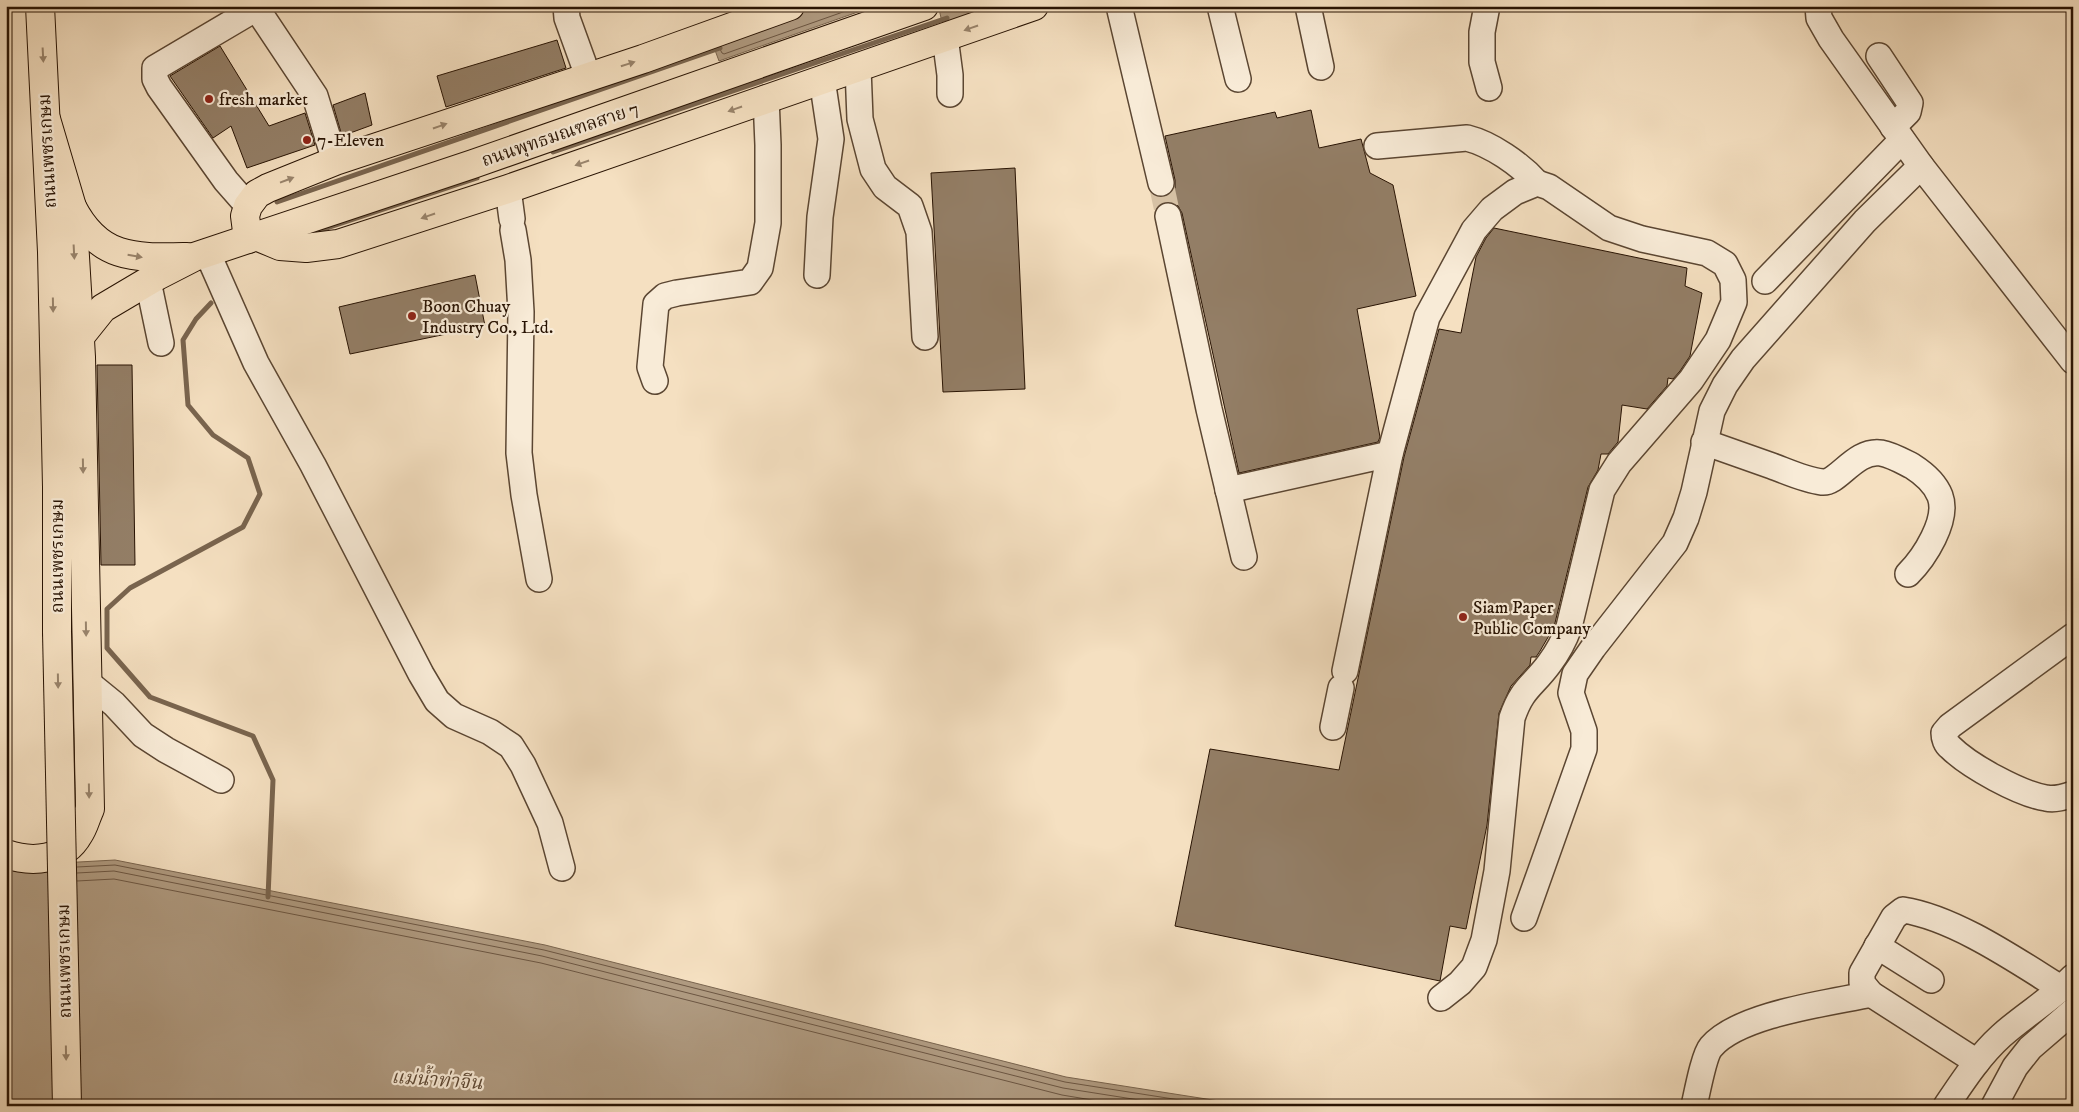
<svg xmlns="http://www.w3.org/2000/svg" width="2079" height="1112" font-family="'IM FELL DW Pica','Noto Serif Thai',serif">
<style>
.water{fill:#af9a80;stroke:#79644e}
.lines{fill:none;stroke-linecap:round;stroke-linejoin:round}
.shore{stroke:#6c5642;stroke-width:1}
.stream{stroke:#79644e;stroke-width:5}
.building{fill:#937e66;stroke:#281303}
.minor-tunnel{stroke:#d6c1a4;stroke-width:25;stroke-dasharray:25 12;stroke-linecap:butt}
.minor-casing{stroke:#5b4632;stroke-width:28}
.major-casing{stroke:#281303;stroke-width:30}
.minor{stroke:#f8ebd7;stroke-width:25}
.major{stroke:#f5e0c1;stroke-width:28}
.major-bridge-casing{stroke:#281303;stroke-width:30;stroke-linecap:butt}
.major-bridge{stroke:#f5e0c1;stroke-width:28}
.oneway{fill:#99846c}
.poi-dot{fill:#8f2418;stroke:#f8ebd7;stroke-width:2}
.labels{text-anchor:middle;stroke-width:4.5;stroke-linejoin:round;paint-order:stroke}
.poi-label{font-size:18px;fill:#281303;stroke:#f8ebd7;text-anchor:start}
.street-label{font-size:18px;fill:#281303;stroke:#f8ebd7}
.water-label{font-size:19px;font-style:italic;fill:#5e4935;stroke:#f8ebd7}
</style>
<rect width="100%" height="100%" fill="#f5e0c1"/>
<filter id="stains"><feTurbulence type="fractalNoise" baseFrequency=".004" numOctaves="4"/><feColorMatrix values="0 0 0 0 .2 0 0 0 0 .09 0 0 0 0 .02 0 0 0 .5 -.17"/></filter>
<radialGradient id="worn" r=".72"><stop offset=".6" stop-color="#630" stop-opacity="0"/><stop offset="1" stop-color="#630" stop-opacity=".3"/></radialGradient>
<!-- water -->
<g class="water">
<path d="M 812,6 L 872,7 L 719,61 L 712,42 Z"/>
<path d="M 946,6 L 1009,6 L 947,28 L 942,22 L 939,9 Z"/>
<path d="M 115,860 L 545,945 L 1066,1077 L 1251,1106 L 6,1106 L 6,866 Z"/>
</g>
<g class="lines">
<!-- shore -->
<g class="shore">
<path d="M 719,47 L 722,53 L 724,54 L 860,6"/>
<path d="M 77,867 L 115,865 L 544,950 L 1065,1082 L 1218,1106"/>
<path d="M 77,873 L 114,871 L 542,956 L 1063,1088 L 1177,1106"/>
<path d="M 77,881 L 114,879 L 541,963 L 1062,1095 L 1128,1106"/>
</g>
<!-- stream -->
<g class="stream">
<path d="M 553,152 L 947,18"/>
<path d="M 277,202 L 720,48"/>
<path d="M 315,232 L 477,178"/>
<path d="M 211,303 L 196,319 L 183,340 L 188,405 L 213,435 L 248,458 L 260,494 L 243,527 L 130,588 L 107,609 L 107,648 L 150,697 L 253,736 L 273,780 L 268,897"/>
</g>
</g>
<!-- building -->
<g class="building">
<path d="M 557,40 L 566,68 L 446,107 L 437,76 Z"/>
<path d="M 220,46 L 269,126 L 305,113 L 315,145 L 247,168 L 231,126 L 213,138 L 170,76 Z"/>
<path d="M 365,93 L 372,125 L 342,136 L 333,105 Z"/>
<path d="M 1311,110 L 1319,148 L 1361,139 L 1370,173 L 1393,185 L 1416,296 L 1357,309 L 1380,437 L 1378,442 L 1239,473 L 1182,213 L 1178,206 L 1171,202 L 1170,194 L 1175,188 L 1175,180 L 1165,136 L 1275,112 L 1277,118 Z"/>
<path d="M 1015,168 L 1025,389 L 943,392 L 931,173 Z"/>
<path d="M 1494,228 L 1687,268 L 1685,286 L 1702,293 L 1690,356 L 1680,371 L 1673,379 L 1668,378 L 1667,386 L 1647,409 L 1622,405 L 1618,442 L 1608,454 L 1601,454 L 1598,470 L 1588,487 L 1554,627 L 1540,651 L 1536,657 L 1531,657 L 1530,665 L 1511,686 L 1499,713 L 1487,825 L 1466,929 L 1450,926 L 1440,981 L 1175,926 L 1210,749 L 1339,770 L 1404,457 L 1439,329 L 1461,333 L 1476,257 L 1486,238 Z"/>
<path d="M 475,275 L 485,326 L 350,354 L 339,307 Z"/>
<path d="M 97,365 L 132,365 L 135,565 L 101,565 Z"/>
</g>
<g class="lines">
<!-- minor-tunnel -->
<path class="minor-tunnel" d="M 1161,183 L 1168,216"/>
<!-- minor casing -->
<g class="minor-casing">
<g id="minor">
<path d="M 255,6 L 315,96 L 335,161"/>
<path d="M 566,6 L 567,18 L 588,76"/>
<path d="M 1119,6 L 1161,183"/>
<path d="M 1220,6 L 1238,79"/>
<path d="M 1308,6 L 1321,67"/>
<path d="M 1487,6 L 1482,32 L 1482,62 L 1489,88"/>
<path d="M 1818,6 L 1819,18 L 1831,39 L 1921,166 L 2073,361"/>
<path d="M 945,37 L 950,75 L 950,94"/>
<path d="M 1879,56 L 1910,103 L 1908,112 L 1893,127"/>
<path d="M 858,68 L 860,119 L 873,169 L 885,187 L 910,206 L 919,232 L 925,337"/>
<path d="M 1377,146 L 1467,138 C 1491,144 1520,164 1537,183"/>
<path d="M 508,189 L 512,219"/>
<path d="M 248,206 L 226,181 L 159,87 L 155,79 L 155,68 L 260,6"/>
<path d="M 1168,216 L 1209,409 L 1244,557"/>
<path d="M 513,230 L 518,260 L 521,312 L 519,453 L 524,495 L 539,579"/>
<path d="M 207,252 L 256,363 L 313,465 L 421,674 L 437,701 L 454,716 L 490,732 L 511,746 L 523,765 L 550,823 L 562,868"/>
<path d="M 817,275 L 820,217 L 831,139 L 822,79"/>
<path d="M 148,281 L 161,343"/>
<path d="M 1765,281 L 1902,140"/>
<path d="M 655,381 L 650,367 L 656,304 L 665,296 L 677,293 L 750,282 L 760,268 L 768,223 L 768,145 L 766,98"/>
<path d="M 1704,442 C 1727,450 1749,458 1772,466 C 1788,472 1805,480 1822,482 C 1838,484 1855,449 1881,453 C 1892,455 1902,461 1912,466 C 1923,473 1935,483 1940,496 C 1949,520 1924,558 1908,574"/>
<path d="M 1390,454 L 1427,317 L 1474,230 L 1492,209 L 1515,192 L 1537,183 L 1549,187 L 1609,228 L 1642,239 L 1707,253 L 1725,264 L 1733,280 L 1734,302 L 1718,340 L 1691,380 L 1619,463 L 1602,490 L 1569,627 C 1564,641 1558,652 1549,664 C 1532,687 1522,688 1512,718 L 1497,871 L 1484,940 L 1474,967 L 1460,983 L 1441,998"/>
<path d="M 1228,490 L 1390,454 L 1345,671"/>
<path d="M 2073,636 L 1950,726 L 1944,733 C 1944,738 1946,744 1950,747 C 1969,766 2020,794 2046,798 C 2055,800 2064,797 2073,794"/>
<path d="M 87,682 L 114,704 L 143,735 L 166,750 L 221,780"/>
<path d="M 1333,727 L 1341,688"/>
<path d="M 1524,918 L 1584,749 L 1584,731 L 1571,693 L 1575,674 L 1593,648 L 1675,543 L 1686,518 L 1694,492 L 1712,411 L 1725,385 L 1743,359 L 1865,221 L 1921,166"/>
<path d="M 1877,946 L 1931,980"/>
<path d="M 1977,1062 L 1871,994 L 1862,983 L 1862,973 L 1894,917 L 1903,910 C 1955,918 2017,961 2062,989"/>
<path d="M 1694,1106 C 1697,1093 1704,1055 1711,1047 C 1739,1014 1829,1003 1871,994"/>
<path d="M 1946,1106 C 1963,1081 1979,1056 2001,1036 C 2024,1015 2051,1000 2073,977"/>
<path d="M 1994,1106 L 2015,1067 L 2030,1048 L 2073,1011"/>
</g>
</g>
<!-- major casing -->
<g class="major-casing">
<g id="major">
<path d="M 40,6 L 52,252 L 57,487 L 57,632"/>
<path d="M 72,207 C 99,260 135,258 187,257"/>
<path d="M 256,236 L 280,246 L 306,248 L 338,244 L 508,189 L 1034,6"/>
<path d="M 248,239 L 245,216 L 248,206 L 257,194 L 268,188 L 335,161 L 643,59 L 790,6"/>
<path d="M 79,338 L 103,308 L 157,276 L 194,257 L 473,164 L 924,6"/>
<path d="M 6,854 C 32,863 64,861 79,834 C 84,827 86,817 90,809 L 81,357 L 72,207 L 46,119"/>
</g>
</g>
<!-- minor -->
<use href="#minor" class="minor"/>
<!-- major -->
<use href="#major" class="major"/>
<!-- major-bridge casing -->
<g class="major-bridge-casing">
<path id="major-bridge" d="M 57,632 L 67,1106"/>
</g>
<!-- major-bridge -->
<use href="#major-bridge" class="major-bridge"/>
</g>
<!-- one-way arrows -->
<defs><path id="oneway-solid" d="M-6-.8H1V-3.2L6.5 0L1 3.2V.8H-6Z" transform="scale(1.25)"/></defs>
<g class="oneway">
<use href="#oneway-solid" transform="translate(971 28) rotate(161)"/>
<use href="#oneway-solid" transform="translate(43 55) rotate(87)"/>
<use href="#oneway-solid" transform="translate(628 64) rotate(-18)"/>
<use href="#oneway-solid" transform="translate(735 109) rotate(161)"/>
<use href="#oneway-solid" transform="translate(440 126) rotate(-19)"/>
<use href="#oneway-solid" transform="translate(582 163) rotate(161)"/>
<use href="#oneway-solid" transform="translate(287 180) rotate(-21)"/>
<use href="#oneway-solid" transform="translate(428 216) rotate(161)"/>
<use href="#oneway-solid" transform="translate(74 252) rotate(87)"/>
<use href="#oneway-solid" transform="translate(135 256) rotate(10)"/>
<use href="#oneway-solid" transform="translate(53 305) rotate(89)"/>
<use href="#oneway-solid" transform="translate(83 466) rotate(89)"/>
<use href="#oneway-solid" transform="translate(86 629) rotate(89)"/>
<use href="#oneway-solid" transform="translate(58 681) rotate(89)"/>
<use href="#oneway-solid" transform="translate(89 791) rotate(89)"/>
<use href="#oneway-solid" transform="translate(66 1053) rotate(89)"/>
</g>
<!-- markers -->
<g class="poi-dot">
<circle cx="209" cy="99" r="5"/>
<circle cx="307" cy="140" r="5"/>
<circle cx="412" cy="316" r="5"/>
<circle cx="1463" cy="617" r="5"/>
</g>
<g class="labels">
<!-- poi labels -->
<g class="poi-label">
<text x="219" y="105">fresh market</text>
<text x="317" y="146">7-Eleven</text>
<text x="422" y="312">Boon Chuay<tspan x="422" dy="21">Industry Co., Ltd.</tspan></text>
<text x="1473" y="613">Siam Paper<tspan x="1473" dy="21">Public Company</tspan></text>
</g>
<!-- street labels -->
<g class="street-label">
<text transform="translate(560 134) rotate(-19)" y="6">ถนนพุทธมณฑลสาย 7</text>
<text transform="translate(47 151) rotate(-93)" y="6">ถนนเพชรเกษม</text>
<text transform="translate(57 556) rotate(-90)" y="6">ถนนเพชรเกษม</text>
<text transform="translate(64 961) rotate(-91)" y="6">ถนนเพชรเกษม</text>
</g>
<!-- water labels -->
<g class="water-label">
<text transform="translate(437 1079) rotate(4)" y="7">แม่น้ำท่าจีน</text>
</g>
</g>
<!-- margin -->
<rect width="2079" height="1112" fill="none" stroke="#f5e0c1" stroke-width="25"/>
<rect x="8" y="8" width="2064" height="1097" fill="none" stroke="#281303" stroke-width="2.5"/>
<rect x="12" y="12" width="2054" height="1087" fill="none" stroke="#281303"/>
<rect width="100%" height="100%" filter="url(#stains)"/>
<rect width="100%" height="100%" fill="url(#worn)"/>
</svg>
